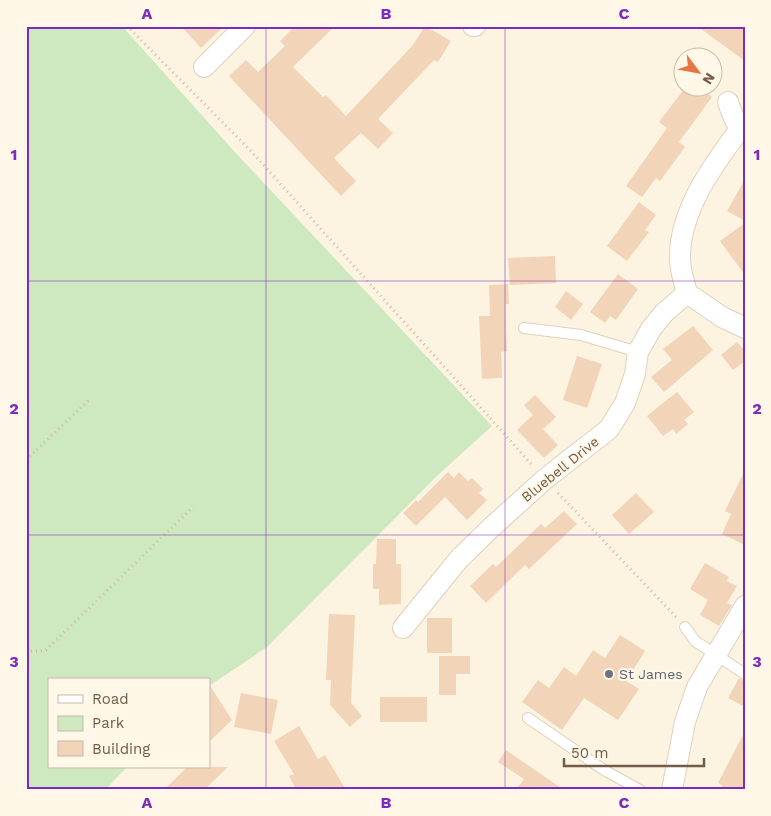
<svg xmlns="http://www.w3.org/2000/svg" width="771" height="816" font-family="'Work Sans',sans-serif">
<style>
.green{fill:#cee9c0}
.building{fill:#f2d4b8}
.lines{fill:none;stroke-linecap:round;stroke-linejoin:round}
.service-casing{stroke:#e0d0bd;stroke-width:12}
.minor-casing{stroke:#e0d0bd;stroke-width:22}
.path{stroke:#d6b79c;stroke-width:3;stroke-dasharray:1 4;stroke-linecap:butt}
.service{stroke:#fff;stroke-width:10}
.minor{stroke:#fff;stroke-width:20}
.grid{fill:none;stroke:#7b2cbf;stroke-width:1;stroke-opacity:0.55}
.worship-dot{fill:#6b7280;stroke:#fff7e7;stroke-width:2}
.labels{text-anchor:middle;stroke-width:4.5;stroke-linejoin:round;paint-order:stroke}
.street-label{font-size:14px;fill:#735b48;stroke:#fff7e7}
.worship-label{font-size:14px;fill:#5b616d;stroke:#fff7e7;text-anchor:start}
.neatline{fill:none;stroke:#7b2cbf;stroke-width:2}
.grid-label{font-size:16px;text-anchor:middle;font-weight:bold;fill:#7b2cbf}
</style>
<rect width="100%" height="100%" fill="#fcf4e1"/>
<!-- green -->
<path class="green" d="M 26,26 L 122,26 L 233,150 L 492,426 L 438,475 L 267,647 L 209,686 L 209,680 L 49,680 L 49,767 L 127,767 L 105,790 L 28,790 L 26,788 Z"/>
<!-- building -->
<g class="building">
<path d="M 181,26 L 224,26 L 201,48 Z"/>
<path d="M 295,26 L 335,26 L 293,67 L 323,97 L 326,95 L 346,116 L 413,45 L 425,26 L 451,41 L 438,62 L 434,60 L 378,119 L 393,133 L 378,149 L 361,133 L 334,158 L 356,181 L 341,196 L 229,76 L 246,60 L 258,72 L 285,46 L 280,41 Z"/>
<path d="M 697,26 L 739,26 L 745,31 L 745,61 Z"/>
<path d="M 685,88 L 700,88 L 712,97 L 679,142 L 685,147 L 660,181 L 656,178 L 642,197 L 626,186 L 667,128 L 659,122 Z"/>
<path d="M 745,179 L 745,221 L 727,211 Z"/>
<path d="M 639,202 L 656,215 L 645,230 L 649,232 L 627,261 L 607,246 Z"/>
<path d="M 745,223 L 745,275 L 720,241 Z"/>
<path d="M 555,256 L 556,283 L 510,285 L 508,258 Z"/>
<path d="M 618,274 L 638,289 L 616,320 L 610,316 L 605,323 L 590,312 Z"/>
<path d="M 508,284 L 509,304 L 505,304 L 507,351 L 501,352 L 502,378 L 482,379 L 479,316 L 490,316 L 489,285 Z"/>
<path d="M 566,291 L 583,304 L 571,320 L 555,307 Z"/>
<path d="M 693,326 L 713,350 L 664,392 L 651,377 L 672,360 L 663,349 Z"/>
<path d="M 737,342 L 745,351 L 745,361 L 733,370 L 721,355 Z"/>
<path d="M 577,356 L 602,364 L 587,408 L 563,400 Z"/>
<path d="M 677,392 L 694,412 L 684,420 L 688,424 L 676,434 L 673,429 L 663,436 L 647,416 Z"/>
<path d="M 535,395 L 556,417 L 543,429 L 558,445 L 544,458 L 517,430 L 533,415 L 524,405 Z"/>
<path d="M 745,470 L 745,545 L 722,534 L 731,514 L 725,511 Z"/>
<path d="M 448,472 L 454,478 L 459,472 L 468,481 L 472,478 L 483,489 L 479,493 L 487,500 L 467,520 L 445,497 L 416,526 L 403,513 L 416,500 L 418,502 Z"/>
<path d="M 636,493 L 654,512 L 629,534 L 612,515 Z"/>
<path d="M 564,511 L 577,524 L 529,569 L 525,565 L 486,603 L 470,586 L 493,564 L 496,567 L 541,524 L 545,528 Z"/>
<path d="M 377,539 L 396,539 L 396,564 L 401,564 L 401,604 L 379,605 L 379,589 L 373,589 L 373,564 L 376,564 Z"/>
<path d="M 705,563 L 729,577 L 727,581 L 737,586 L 727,603 L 732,605 L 719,626 L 700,615 L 708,600 L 690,589 Z"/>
<path d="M 329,614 L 355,615 L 351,703 L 362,716 L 350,727 L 330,705 L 331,680 L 326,680 Z"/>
<rect x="427" y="618" width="25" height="35"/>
<path d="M 620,635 L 645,651 L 626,681 L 639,689 L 618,720 L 584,698 L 562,730 L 522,702 L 538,680 L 549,688 L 564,667 L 576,676 L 593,650 L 605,658 Z"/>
<path d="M 439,656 L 470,656 L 470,674 L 456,674 L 456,695 L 439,695 Z"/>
<path d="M 739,678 L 745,681 L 745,707 L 728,698 Z"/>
<path d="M 209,684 L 232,720 L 209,742 Z"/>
<path d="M 241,693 L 278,700 L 271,734 L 234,727 Z"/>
<rect x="380" y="697" width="47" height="25"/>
<path d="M 299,726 L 318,759 L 325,755 L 346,790 L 296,790 L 289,776 L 294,774 L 274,741 Z"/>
<path d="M 745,731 L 745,790 L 720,790 L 722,785 L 718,783 Z"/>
<path d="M 506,750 L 564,790 L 516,790 L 524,779 L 498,762 Z"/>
<path d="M 187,767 L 228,767 L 204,790 L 164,790 Z"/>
</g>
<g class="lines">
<!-- service casing -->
<g class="service-casing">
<g id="service">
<path d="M 524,328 L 581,335 L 638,352"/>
<path d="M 685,627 L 695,641 L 745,674"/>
<path d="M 528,718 L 604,770 L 640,790"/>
</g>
</g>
<!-- minor casing -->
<g class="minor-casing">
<g id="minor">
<path d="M 473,26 L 475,26"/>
<path d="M 204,67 L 245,26"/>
<path d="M 728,102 C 732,113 735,125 745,132"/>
<path d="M 687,293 L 722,317 L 745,328"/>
<path d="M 403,628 L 459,559 L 494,525 L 545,479 L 609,429 L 625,403 L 635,374 L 638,352 L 651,329 L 664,313 L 687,293 C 684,282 680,270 680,259 C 679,211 713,165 740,129"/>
<path d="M 672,790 L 685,722 L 697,687 L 745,606"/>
</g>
</g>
<!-- path -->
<g class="path">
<path d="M 127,26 L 251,151 L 533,466"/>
<path d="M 26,460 L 90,399"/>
<path d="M 558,493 L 676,617"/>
<path d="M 26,652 L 46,650 L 193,507"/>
</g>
<!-- service -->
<use href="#service" class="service"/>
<!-- minor -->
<use href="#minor" class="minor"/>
</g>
<!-- grid -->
<path class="grid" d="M 266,26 L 266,790M 505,26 L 505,790M 26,281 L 745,281M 26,535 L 745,535"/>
<!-- markers -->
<circle class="worship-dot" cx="609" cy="674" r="5"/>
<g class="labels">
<!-- street labels -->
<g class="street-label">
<text transform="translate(560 469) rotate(-39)" y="5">Bluebell Drive</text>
</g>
<!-- worship labels -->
<g class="worship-label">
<text x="619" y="679">St James</text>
</g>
</g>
<!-- border -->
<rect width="771" height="816" fill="none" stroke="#fff7e7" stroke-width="55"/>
<!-- legend -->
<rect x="48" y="678" width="162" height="90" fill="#fff7e7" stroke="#c7b9a7"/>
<rect x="58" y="695" width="25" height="8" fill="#ffffff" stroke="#c7b9a7"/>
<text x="92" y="704" font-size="15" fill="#735b48">Road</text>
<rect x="58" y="716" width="25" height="15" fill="#cee9c0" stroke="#c7b9a7"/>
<text x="92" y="728" font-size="15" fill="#735b48">Park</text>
<rect x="58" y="741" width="25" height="15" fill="#f2d4b8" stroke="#c7b9a7"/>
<text x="92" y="754" font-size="15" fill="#735b48">Building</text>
<!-- north arrow -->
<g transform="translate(698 72) rotate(122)"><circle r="24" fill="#fff7e7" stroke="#c7b9a7"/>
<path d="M0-4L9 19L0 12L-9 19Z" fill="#e87545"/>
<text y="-8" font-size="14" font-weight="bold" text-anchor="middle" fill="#735b48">N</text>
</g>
<!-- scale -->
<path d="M564 758v8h140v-8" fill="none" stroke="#735b48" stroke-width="2.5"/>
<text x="571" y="758" font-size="15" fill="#735b48" stroke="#fff7e7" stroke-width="4" paint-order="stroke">50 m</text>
<rect x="28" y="28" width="716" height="760" class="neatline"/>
<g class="grid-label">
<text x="147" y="19">A</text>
<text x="386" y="19">B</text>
<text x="624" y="19">C</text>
<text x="14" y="160">1</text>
<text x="757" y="160">1</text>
<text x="14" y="414">2</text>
<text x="757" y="414">2</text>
<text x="14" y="667">3</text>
<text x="757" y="667">3</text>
<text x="147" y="808">A</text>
<text x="386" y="808">B</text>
<text x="624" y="808">C</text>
</g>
</svg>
